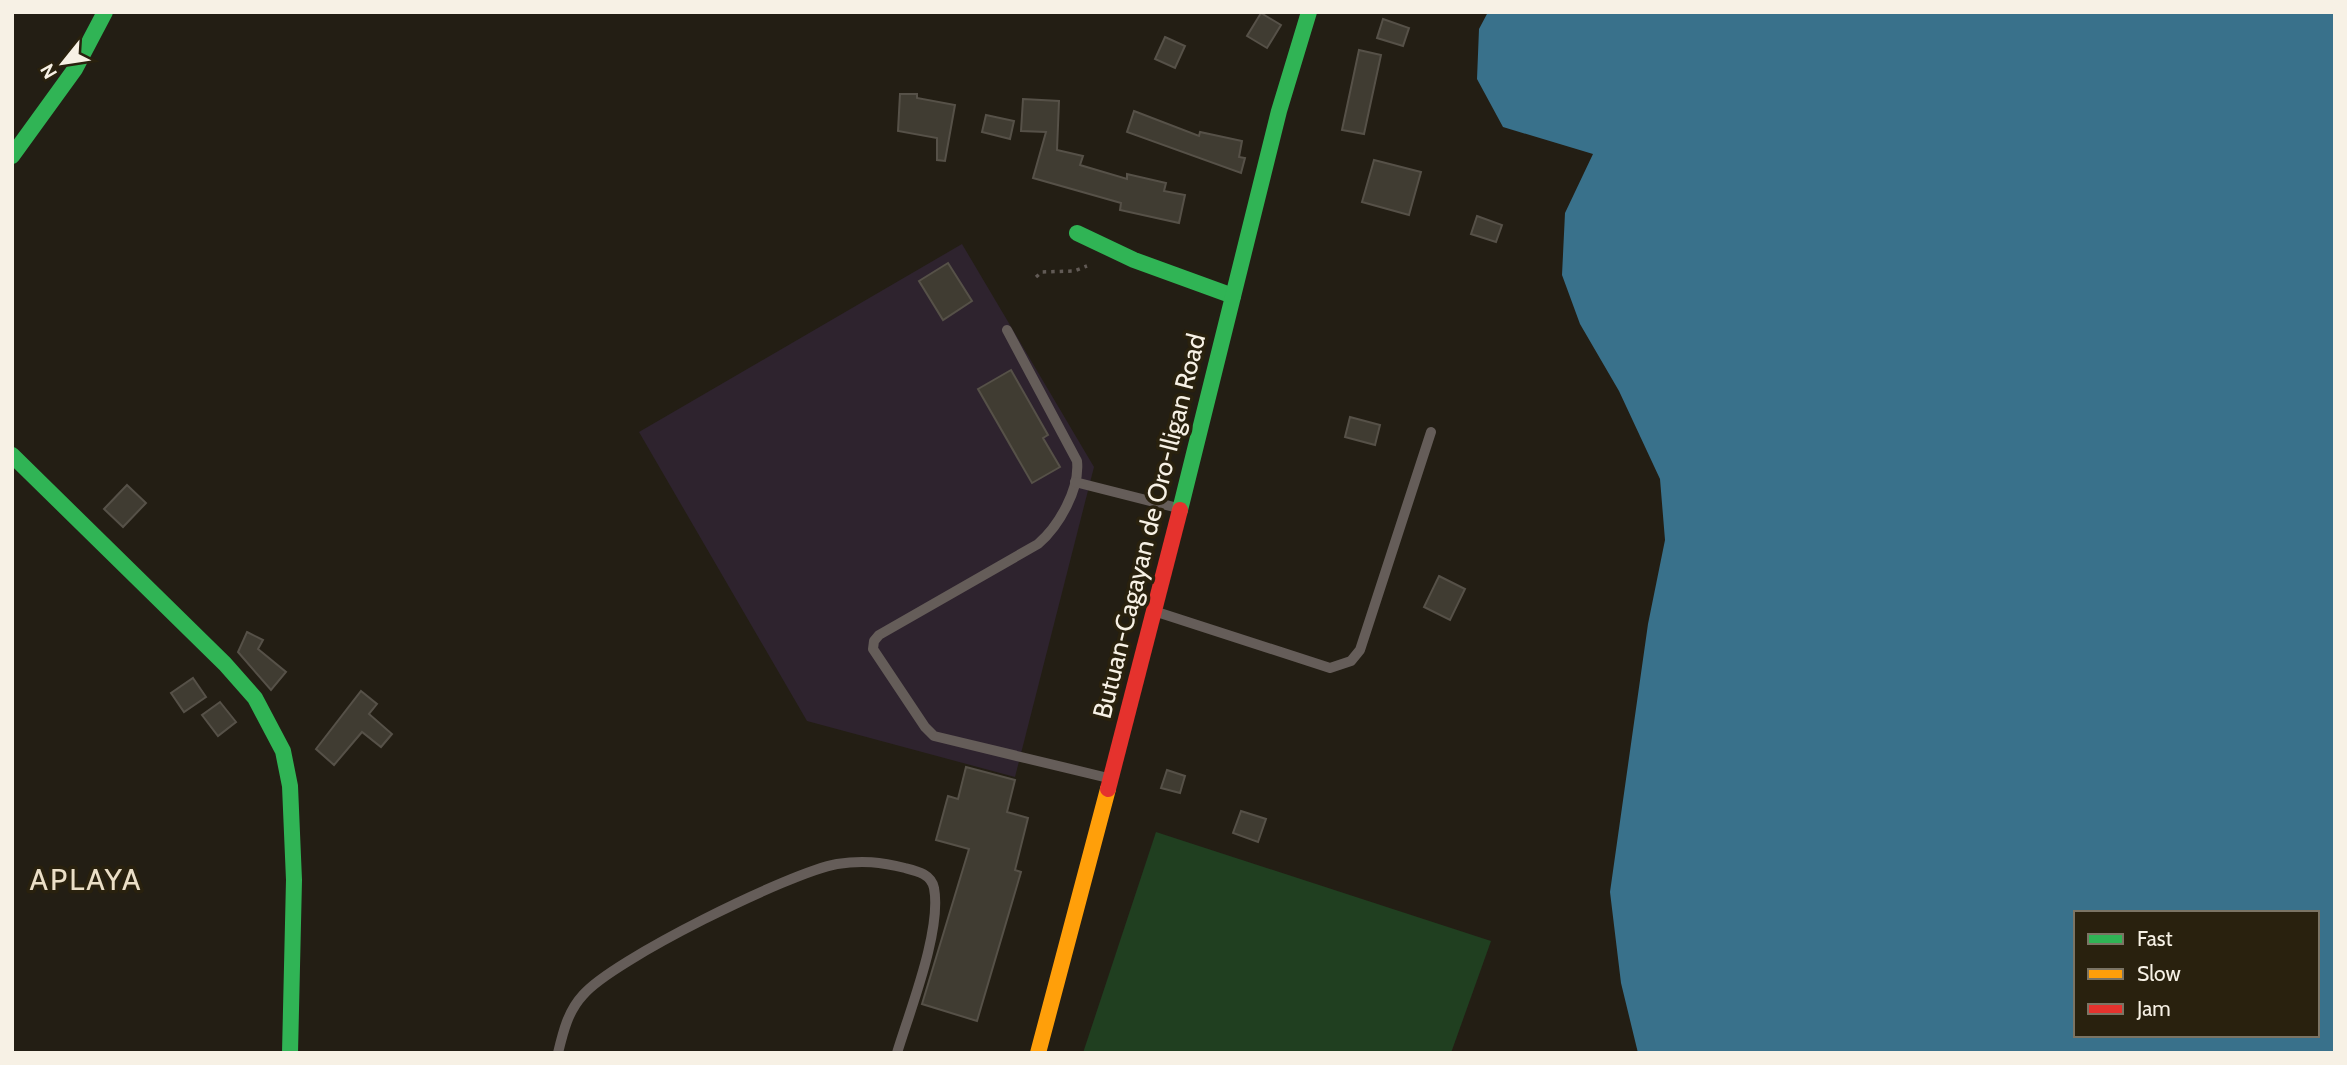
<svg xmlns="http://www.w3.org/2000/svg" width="2347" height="1065" font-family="Cabin,sans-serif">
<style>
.industrial{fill:#2e232e}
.green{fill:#203f20}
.water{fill:#39718b;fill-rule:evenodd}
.building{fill:#403c32;stroke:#565148;stroke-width:2}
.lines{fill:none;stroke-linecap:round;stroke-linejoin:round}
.path{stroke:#615a55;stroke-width:3.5;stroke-dasharray:3.5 5;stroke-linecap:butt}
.lane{stroke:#655d59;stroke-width:10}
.fast{stroke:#30b455;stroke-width:16}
.slow{stroke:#ff9f0a;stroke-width:16}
.jam{stroke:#e5322d;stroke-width:16}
.labels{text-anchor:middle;stroke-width:7;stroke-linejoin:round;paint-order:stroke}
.street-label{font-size:26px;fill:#f7f1e5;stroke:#29210e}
.quarter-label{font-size:30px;letter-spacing:2px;fill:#ebdfc7;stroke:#29210e}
</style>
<rect width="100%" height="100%" fill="#231e14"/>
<!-- industrial -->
<path class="industrial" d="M 962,244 L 1094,467 L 1015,777 L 807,721 L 639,432 Z"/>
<!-- green -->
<path class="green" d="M 1156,832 L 1491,941 L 1451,1053 L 1083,1053 Z"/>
<!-- water -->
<path class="water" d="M 1488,12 L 2335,12 L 2335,1053 L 1638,1053 L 1621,983 L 1610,892 L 1648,624 L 1665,540 L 1660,479 L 1619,391 L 1580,324 L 1562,275 L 1565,213 L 1593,154 L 1503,127 L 1477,79 L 1479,29 ZM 2076,913 L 2317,913 L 2317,1035 L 2076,1035 Z"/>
<!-- building -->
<g class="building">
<path d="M 1261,13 L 1281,25 L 1267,48 L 1247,36 Z"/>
<path d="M 1383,19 L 1409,28 L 1403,46 L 1377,38 Z"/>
<path d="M 1165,37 L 1185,46 L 1175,68 L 1155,59 Z"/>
<path d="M 1359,50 L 1381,55 L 1364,134 L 1342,130 Z"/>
<path d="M 900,94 L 917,94 L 917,98 L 955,105 L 945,161 L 937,160 L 937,138 L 898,131 Z"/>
<path d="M 1023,99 L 1059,101 L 1057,150 L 1083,156 L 1080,165 L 1127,179 L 1127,174 L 1166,183 L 1164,191 L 1185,195 L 1179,223 L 1120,210 L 1121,203 L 1033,178 L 1046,132 L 1021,131 Z"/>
<path d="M 1134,111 L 1199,136 L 1200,132 L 1242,141 L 1239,157 L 1245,158 L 1241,173 L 1127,132 Z"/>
<path d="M 986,115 L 1014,121 L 1010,139 L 982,132 Z"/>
<path d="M 1374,160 L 1421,172 L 1409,215 L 1362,202 Z"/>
<path d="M 1477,216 L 1502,225 L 1496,242 L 1471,234 Z"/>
<path d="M 948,263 L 972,301 L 943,320 L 919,281 Z"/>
<path d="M 1011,370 L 1048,435 L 1043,438 L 1060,467 L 1032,483 L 978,389 Z"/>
<path d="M 1350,417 L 1380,425 L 1375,445 L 1345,437 Z"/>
<path d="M 127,485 L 146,503 L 123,527 L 104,509 Z"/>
<path d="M 1439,576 L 1465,589 L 1450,620 L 1424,607 Z"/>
<path d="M 247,632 L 263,640 L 258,649 L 286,672 L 271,690 L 238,652 Z"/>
<path d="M 193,678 L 206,697 L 184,712 L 171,693 Z"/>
<path d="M 361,691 L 377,704 L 369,714 L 392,734 L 381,747 L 362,732 L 334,765 L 316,749 Z"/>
<path d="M 220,702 L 236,722 L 218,736 L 202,715 Z"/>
<path d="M 966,767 L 1015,780 L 1007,812 L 1028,818 L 1015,870 L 1021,872 L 977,1021 L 922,1004 L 969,849 L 936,840 L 948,796 L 958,799 Z"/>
<path d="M 1167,770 L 1185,776 L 1180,793 L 1161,788 Z"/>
<path d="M 1241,811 L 1266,819 L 1258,842 L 1233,833 Z"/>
</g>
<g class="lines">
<!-- path -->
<path class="path" d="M 1036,277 L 1042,272 L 1074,271 L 1087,266"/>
<!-- lane -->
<g class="lane">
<path d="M 1007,330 L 1077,461 C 1080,489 1059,526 1038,544 L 879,635 L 874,641 L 873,649 L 925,727 L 934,736 L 1104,777"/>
<path d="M 1075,482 L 1174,507"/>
<path d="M 1160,613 L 1330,668 L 1351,661 L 1360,650 L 1431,432"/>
<path d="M 558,1053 C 563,1032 568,1011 583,995 C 612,960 791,872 837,864 C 862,860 881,862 905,868 C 917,871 931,874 934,888 C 942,930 910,1010 897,1053"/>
</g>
<!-- fast -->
<g class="fast">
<path d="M 12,156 L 75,69 L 105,12"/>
<path d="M 1077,233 L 1134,260 L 1233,296"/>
<path d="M 12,455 L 225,664 L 255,698 L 283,751 L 290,786 L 294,880 L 290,1053"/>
<path d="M 1180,510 L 1279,111 L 1309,12"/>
</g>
<!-- slow -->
<path class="slow" d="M 1038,1053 L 1108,789"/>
<!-- jam -->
<path class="jam" d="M 1108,789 L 1180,510"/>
</g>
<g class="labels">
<!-- street labels -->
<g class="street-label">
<text transform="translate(1149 526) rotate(-76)" y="9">Butuan-Cagayan de Oro-Iligan Road</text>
</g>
<!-- quarter labels -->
<g class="quarter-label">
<text x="86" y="890">APLAYA</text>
</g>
</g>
<!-- border -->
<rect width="2347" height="1065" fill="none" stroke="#f7f1e5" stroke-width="28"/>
<!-- legend -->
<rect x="2074" y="911" width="245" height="126" fill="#29210e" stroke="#7b7464" stroke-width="2"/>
<rect x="2088" y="934" width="35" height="10" fill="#30b455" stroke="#7b7464" stroke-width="2"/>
<text x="2137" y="946" font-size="21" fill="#f7f1e5">Fast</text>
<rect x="2088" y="969" width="35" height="10" fill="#ff9f0a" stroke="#7b7464" stroke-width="2"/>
<text x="2137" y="981" font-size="21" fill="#f7f1e5">Slow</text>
<rect x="2088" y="1004" width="35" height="10" fill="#e5322d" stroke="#7b7464" stroke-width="2"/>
<text x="2137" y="1016" font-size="21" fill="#f7f1e5">Jam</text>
<!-- north arrow -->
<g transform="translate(63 63) rotate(240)" stroke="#29210e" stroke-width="5" paint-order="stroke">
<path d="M0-5L12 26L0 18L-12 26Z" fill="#f7f1e5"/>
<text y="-10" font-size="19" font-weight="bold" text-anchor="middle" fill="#f7f1e5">N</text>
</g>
</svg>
